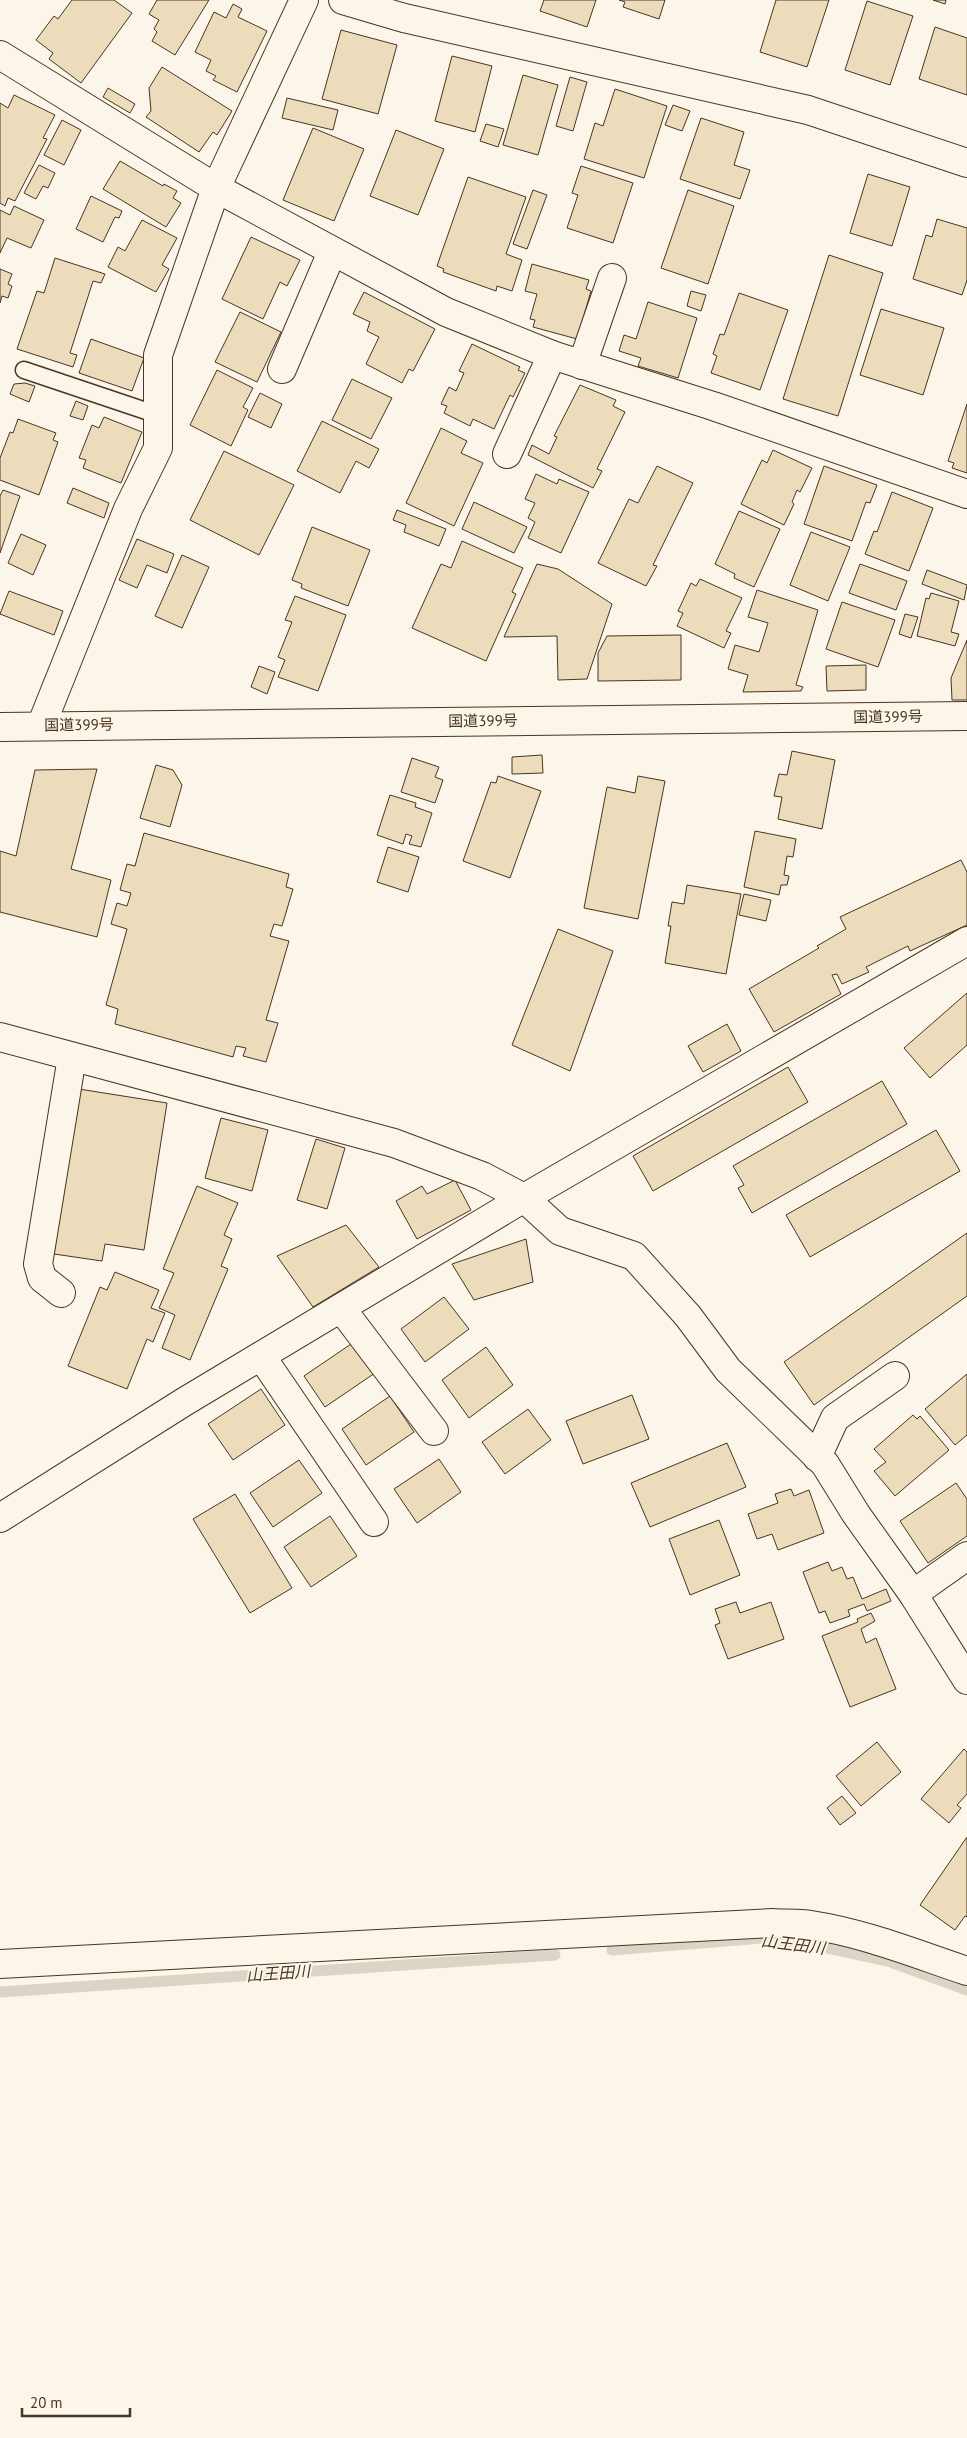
<svg xmlns="http://www.w3.org/2000/svg" width="967" height="2438" font-family="'PT Sans','Noto Sans JP',sans-serif">
<style>
.lines{fill:none;stroke-linecap:round;stroke-linejoin:round}
.stream{stroke:#dcd4c6;stroke-width:11}
.building{fill:#ecdcbc;stroke:#4a3520}
.lane-casing{stroke:#4a3520;stroke-width:19}
.street-casing{stroke:#4a3520;stroke-width:30}
.highway-casing{stroke:#4a3520;stroke-width:30}
.lane{stroke:#fbf6e9;stroke-width:16}
.street{stroke:#fbf6e9;stroke-width:28}
.highway{stroke:#fbf6e9;stroke-width:28}
.labels{text-anchor:middle;stroke-width:4;stroke-linejoin:round;paint-order:stroke}
.street-label{font-size:15px;fill:#4a3520;stroke:#fbf6e9}
.water-label{font-size:16px;font-style:italic;fill:#4a3520;stroke:#fbf6e9}
</style>
<rect width="100%" height="100%" fill="#fbf6e9"/>
<g class="lines">
<!-- stream -->
<g class="stream">
<path d="M 612,1950 L 763,1938 L 809,1944 L 888,1961 L 967,1990"/>
<path d="M 0,1992 L 555,1955"/>
</g>
</g>
<!-- building -->
<g class="building">
<path d="M 72,0 L 114,0 L 132,13 L 81,83 L 49,59 L 53,53 L 36,40 L 54,16 L 58,19 Z"/>
<path d="M 157,0 L 209,0 L 175,55 L 152,41 L 157,32 L 154,29 L 159,20 L 149,14 Z"/>
<path d="M 544,0 L 596,0 L 587,27 L 540,11 Z"/>
<path d="M 619,0 L 665,0 L 659,19 L 623,7 L 625,2 Z"/>
<path d="M 776,0 L 829,0 L 807,67 L 760,52 Z"/>
<path d="M 933,0 L 946,0 L 945,4 Z"/>
<path d="M 867,1 L 913,16 L 890,85 L 845,70 Z"/>
<path d="M 233,4 L 242,9 L 238,17 L 267,31 L 237,92 L 213,80 L 216,76 L 206,71 L 211,60 L 195,52 L 214,12 L 226,18 Z"/>
<path d="M 935,27 L 967,38 L 967,95 L 919,79 Z"/>
<path d="M 341,30 L 397,45 L 378,114 L 322,99 Z"/>
<path d="M 452,56 L 492,66 L 475,132 L 435,121 Z"/>
<path d="M 162,67 L 232,111 L 217,135 L 213,132 L 199,152 L 146,117 L 151,111 L 149,88 Z"/>
<path d="M 523,75 L 558,85 L 538,155 L 503,145 Z"/>
<path d="M 570,77 L 587,82 L 573,131 L 556,126 Z"/>
<path d="M 108,88 L 135,104 L 130,113 L 103,97 Z"/>
<path d="M 615,89 L 667,106 L 644,178 L 584,159 L 595,123 L 603,126 Z"/>
<path d="M 14,95 L 55,115 L 43,138 L 47,139 L 15,201 L 8,198 L 5,206 L 0,203 L 0,103 L 8,108 Z"/>
<path d="M 287,98 L 338,110 L 333,130 L 282,118 Z"/>
<path d="M 673,105 L 690,111 L 682,131 L 665,125 Z"/>
<path d="M 701,118 L 744,132 L 734,165 L 750,170 L 740,199 L 680,179 Z"/>
<path d="M 62,120 L 81,130 L 64,165 L 44,155 Z"/>
<path d="M 486,124 L 504,129 L 498,147 L 480,141 Z"/>
<path d="M 313,128 L 364,149 L 334,221 L 283,200 Z"/>
<path d="M 396,130 L 444,149 L 418,215 L 370,196 Z"/>
<path d="M 120,161 L 163,186 L 164,184 L 177,191 L 173,198 L 181,203 L 166,227 L 103,189 Z"/>
<path d="M 39,165 L 55,173 L 48,188 L 43,186 L 36,199 L 24,193 Z"/>
<path d="M 581,166 L 633,183 L 613,243 L 567,228 L 578,195 L 572,193 Z"/>
<path d="M 868,174 L 910,187 L 892,246 L 850,233 Z"/>
<path d="M 468,177 L 526,197 L 506,254 L 522,260 L 512,291 L 497,286 L 496,291 L 443,272 L 444,269 L 437,266 Z"/>
<path d="M 533,190 L 547,195 L 527,249 L 513,244 Z"/>
<path d="M 688,190 L 734,206 L 708,284 L 661,268 Z"/>
<path d="M 91,196 L 122,211 L 119,218 L 115,217 L 103,242 L 76,229 Z"/>
<path d="M 14,206 L 44,220 L 31,248 L 7,238 L 0,253 L 0,210 L 10,215 Z"/>
<path d="M 937,219 L 967,228 L 967,280 L 962,295 L 913,279 L 926,235 L 932,237 Z"/>
<path d="M 142,220 L 177,238 L 162,265 L 169,269 L 156,292 L 108,267 L 118,247 L 125,251 Z"/>
<path d="M 251,237 L 300,260 L 287,286 L 280,282 L 263,319 L 222,299 Z"/>
<path d="M 829,255 L 883,273 L 838,416 L 783,399 Z"/>
<path d="M 55,258 L 105,274 L 101,283 L 93,281 L 70,353 L 77,355 L 73,367 L 17,349 L 37,291 L 44,293 Z"/>
<path d="M 532,264 L 589,280 L 586,289 L 591,291 L 577,339 L 533,327 L 535,320 L 530,319 L 537,294 L 525,291 Z"/>
<path d="M 0,269 L 12,274 L 8,284 L 12,286 L 8,298 L 2,296 L 0,303 Z"/>
<path d="M 691,291 L 706,295 L 701,311 L 687,306 Z"/>
<path d="M 364,292 L 435,329 L 413,371 L 409,369 L 402,383 L 366,364 L 379,337 L 367,331 L 370,322 L 353,314 Z"/>
<path d="M 739,293 L 788,310 L 760,390 L 711,373 L 717,356 L 713,354 L 720,334 L 724,335 Z"/>
<path d="M 648,302 L 697,318 L 678,378 L 638,366 L 641,358 L 619,351 L 624,335 L 636,339 Z"/>
<path d="M 881,309 L 944,328 L 923,395 L 860,375 Z"/>
<path d="M 240,312 L 281,332 L 257,382 L 215,362 Z"/>
<path d="M 91,339 L 144,358 L 132,391 L 79,373 Z"/>
<path d="M 472,344 L 520,367 L 518,370 L 525,373 L 513,397 L 510,395 L 494,429 L 473,419 L 470,426 L 444,413 L 447,406 L 441,404 L 449,387 L 456,391 L 464,373 L 459,371 Z"/>
<path d="M 217,370 L 253,388 L 243,407 L 248,410 L 231,446 L 190,425 Z"/>
<path d="M 352,379 L 392,398 L 371,439 L 332,420 Z"/>
<path d="M 25,383 L 35,386 L 29,402 L 10,394 L 14,384 Z"/>
<path d="M 580,385 L 616,400 L 613,406 L 625,412 L 597,469 L 602,471 L 593,488 L 528,455 L 532,445 L 549,454 L 557,437 L 554,436 Z"/>
<path d="M 260,393 L 282,404 L 271,428 L 248,417 Z"/>
<path d="M 76,401 L 88,406 L 83,420 L 70,416 Z"/>
<path d="M 967,404 L 967,473 L 952,468 L 954,463 L 948,461 Z"/>
<path d="M 104,417 L 142,432 L 121,483 L 83,468 L 86,460 L 79,458 L 92,425 L 99,428 Z"/>
<path d="M 18,419 L 56,433 L 53,440 L 58,442 L 39,495 L 0,480 L 0,458 L 10,432 L 13,433 Z"/>
<path d="M 322,421 L 379,449 L 369,468 L 356,461 L 340,493 L 297,471 Z"/>
<path d="M 441,428 L 467,441 L 461,453 L 483,463 L 454,526 L 406,503 Z"/>
<path d="M 773,450 L 812,468 L 800,492 L 797,490 L 792,502 L 794,504 L 784,525 L 741,504 L 762,460 L 767,463 Z"/>
<path d="M 224,451 L 294,485 L 259,555 L 190,520 Z"/>
<path d="M 657,466 L 693,483 L 653,565 L 657,566 L 646,586 L 598,563 L 629,499 L 638,503 Z"/>
<path d="M 824,466 L 877,485 L 870,503 L 866,502 L 852,541 L 804,524 Z"/>
<path d="M 536,474 L 557,484 L 559,479 L 589,492 L 561,553 L 528,538 L 535,522 L 528,518 L 535,503 L 525,499 Z"/>
<path d="M 73,488 L 109,503 L 104,518 L 67,503 Z"/>
<path d="M 3,490 L 20,496 L 0,553 L 0,496 Z"/>
<path d="M 892,492 L 933,508 L 909,571 L 865,554 L 874,531 L 877,532 Z"/>
<path d="M 474,502 L 527,527 L 514,553 L 462,529 Z"/>
<path d="M 397,510 L 446,529 L 439,546 L 404,532 L 406,525 L 393,520 Z"/>
<path d="M 739,511 L 780,529 L 754,587 L 734,578 L 735,574 L 715,564 Z"/>
<path d="M 312,527 L 370,550 L 348,606 L 301,588 L 302,584 L 292,580 Z"/>
<path d="M 811,532 L 850,547 L 828,601 L 790,585 Z"/>
<path d="M 21,534 L 46,545 L 33,575 L 8,563 Z"/>
<path d="M 137,539 L 174,554 L 167,573 L 147,565 L 137,588 L 119,580 Z"/>
<path d="M 462,541 L 523,568 L 512,592 L 516,594 L 486,661 L 412,628 L 441,564 L 451,568 Z"/>
<path d="M 182,555 L 209,567 L 182,628 L 155,616 Z"/>
<path d="M 537,564 L 558,569 L 612,604 L 587,679 L 558,680 L 557,636 L 504,637 Z"/>
<path d="M 860,564 L 907,581 L 896,610 L 849,593 Z"/>
<path d="M 927,570 L 967,585 L 964,600 L 922,584 Z"/>
<path d="M 700,579 L 742,598 L 726,631 L 731,633 L 724,648 L 677,626 L 683,613 L 678,611 L 691,583 L 696,586 Z"/>
<path d="M 757,590 L 818,610 L 796,685 L 803,687 L 801,691 L 743,692 L 748,675 L 728,669 L 735,645 L 759,652 L 768,623 L 748,617 Z"/>
<path d="M 9,591 L 63,611 L 54,635 L 0,614 Z"/>
<path d="M 931,593 L 959,601 L 951,632 L 959,634 L 955,646 L 917,636 L 926,598 L 929,599 Z"/>
<path d="M 295,596 L 346,615 L 318,691 L 278,677 L 285,660 L 278,657 L 292,622 L 285,620 Z"/>
<path d="M 842,602 L 895,620 L 878,667 L 826,649 Z"/>
<path d="M 905,614 L 918,617 L 911,638 L 899,634 Z"/>
<path d="M 681,635 L 681,680 L 598,681 L 598,653 L 607,636 Z"/>
<path d="M 967,640 L 967,700 L 952,700 L 951,678 Z"/>
<path d="M 866,665 L 866,690 L 827,691 L 826,666 Z"/>
<path d="M 259,666 L 275,672 L 267,694 L 251,687 Z"/>
<path d="M 792,751 L 835,760 L 822,829 L 778,819 L 782,797 L 774,796 L 779,774 L 787,775 Z"/>
<path d="M 542,755 L 543,773 L 512,774 L 512,757 Z"/>
<path d="M 412,758 L 439,767 L 435,777 L 443,780 L 435,803 L 401,792 Z"/>
<path d="M 156,765 L 173,770 L 182,785 L 170,827 L 140,818 Z"/>
<path d="M 97,769 L 71,869 L 111,880 L 97,937 L 0,912 L 0,851 L 16,856 L 35,770 Z"/>
<path d="M 498,776 L 541,791 L 510,878 L 463,861 L 491,782 L 496,783 Z"/>
<path d="M 638,776 L 665,781 L 638,919 L 584,908 L 607,787 L 635,793 Z"/>
<path d="M 390,795 L 416,803 L 415,807 L 432,813 L 421,847 L 409,844 L 412,836 L 406,834 L 403,844 L 377,835 Z"/>
<path d="M 755,831 L 796,839 L 793,857 L 787,856 L 784,875 L 789,876 L 787,885 L 781,885 L 779,895 L 744,887 Z"/>
<path d="M 144,833 L 289,874 L 286,887 L 293,889 L 282,926 L 274,924 L 270,936 L 289,941 L 266,1020 L 278,1023 L 266,1062 L 243,1056 L 246,1048 L 236,1046 L 233,1057 L 115,1024 L 118,1009 L 106,1005 L 127,929 L 111,924 L 117,903 L 127,906 L 131,893 L 120,890 L 127,864 L 135,866 Z"/>
<path d="M 388,847 L 419,857 L 408,892 L 377,882 Z"/>
<path d="M 961,860 L 967,872 L 967,925 L 910,951 L 908,946 L 866,967 L 869,972 L 842,984 L 837,974 L 832,975 L 841,994 L 774,1032 L 749,989 L 819,948 L 817,946 L 846,929 L 840,917 Z"/>
<path d="M 687,885 L 741,894 L 726,974 L 665,963 L 671,926 L 668,926 L 672,902 L 684,904 Z"/>
<path d="M 744,894 L 771,900 L 766,921 L 739,915 Z"/>
<path d="M 558,929 L 613,951 L 570,1071 L 512,1045 Z"/>
<path d="M 967,993 L 967,1045 L 930,1078 L 904,1048 Z"/>
<path d="M 727,1024 L 741,1051 L 703,1072 L 688,1046 Z"/>
<path d="M 788,1067 L 808,1102 L 653,1191 L 633,1156 Z"/>
<path d="M 882,1081 L 907,1124 L 752,1213 L 738,1188 L 744,1185 L 733,1166 Z"/>
<path d="M 79,1089 L 167,1103 L 144,1250 L 105,1244 L 102,1261 L 54,1254 Z"/>
<path d="M 221,1118 L 268,1130 L 252,1191 L 205,1178 Z"/>
<path d="M 936,1130 L 960,1171 L 810,1257 L 786,1215 Z"/>
<path d="M 316,1139 L 345,1148 L 327,1209 L 297,1200 Z"/>
<path d="M 455,1180 L 471,1210 L 417,1239 L 396,1201 L 422,1186 L 427,1194 Z"/>
<path d="M 197,1186 L 238,1203 L 224,1235 L 232,1239 L 221,1266 L 228,1269 L 190,1360 L 162,1348 L 175,1315 L 159,1308 L 174,1273 L 163,1269 Z"/>
<path d="M 346,1225 L 379,1267 L 313,1307 L 277,1256 Z"/>
<path d="M 967,1233 L 967,1296 L 814,1405 L 784,1362 Z"/>
<path d="M 526,1239 L 533,1282 L 474,1300 L 452,1264 Z"/>
<path d="M 115,1272 L 159,1290 L 151,1308 L 165,1313 L 153,1342 L 147,1339 L 127,1389 L 68,1366 L 100,1287 L 107,1290 Z"/>
<path d="M 444,1297 L 469,1329 L 425,1362 L 401,1329 Z"/>
<path d="M 354,1342 L 375,1373 L 325,1407 L 304,1376 Z"/>
<path d="M 486,1347 L 513,1385 L 469,1418 L 442,1380 Z"/>
<path d="M 967,1374 L 967,1435 L 955,1445 L 925,1409 Z"/>
<path d="M 261,1389 L 285,1425 L 233,1460 L 208,1424 Z"/>
<path d="M 632,1395 L 649,1439 L 583,1464 L 566,1421 Z"/>
<path d="M 390,1396 L 414,1432 L 366,1465 L 342,1429 Z"/>
<path d="M 528,1409 L 551,1440 L 505,1474 L 482,1442 Z"/>
<path d="M 913,1415 L 917,1419 L 920,1416 L 949,1450 L 895,1496 L 874,1471 L 886,1462 L 874,1449 Z"/>
<path d="M 727,1443 L 746,1487 L 650,1527 L 631,1483 Z"/>
<path d="M 439,1459 L 461,1492 L 417,1523 L 394,1489 Z"/>
<path d="M 299,1460 L 322,1493 L 273,1527 L 250,1493 Z"/>
<path d="M 956,1483 L 967,1499 L 967,1536 L 928,1563 L 900,1521 Z"/>
<path d="M 791,1489 L 794,1496 L 809,1490 L 824,1533 L 778,1550 L 772,1534 L 757,1539 L 748,1514 L 778,1503 L 775,1494 Z"/>
<path d="M 235,1494 L 292,1588 L 250,1613 L 193,1519 Z"/>
<path d="M 330,1516 L 357,1556 L 311,1587 L 284,1547 Z"/>
<path d="M 719,1520 L 740,1575 L 690,1595 L 669,1539 Z"/>
<path d="M 828,1562 L 832,1571 L 842,1567 L 847,1579 L 853,1577 L 862,1599 L 886,1589 L 891,1601 L 867,1611 L 864,1604 L 848,1610 L 850,1616 L 830,1623 L 825,1611 L 819,1613 L 803,1572 Z"/>
<path d="M 736,1602 L 740,1613 L 771,1602 L 784,1639 L 728,1659 L 715,1625 L 720,1623 L 715,1609 Z"/>
<path d="M 871,1613 L 875,1621 L 861,1629 L 866,1643 L 876,1638 L 896,1689 L 850,1707 L 822,1636 L 858,1622 L 857,1619 Z"/>
<path d="M 877,1742 L 901,1772 L 861,1806 L 836,1776 Z"/>
<path d="M 964,1749 L 967,1752 L 967,1794 L 957,1805 L 961,1808 L 949,1823 L 921,1799 Z"/>
<path d="M 842,1796 L 856,1813 L 840,1825 L 827,1808 Z"/>
<path d="M 967,1837 L 967,1917 L 965,1916 L 955,1930 L 920,1905 Z"/>
</g>
<g class="lines">
<!-- lane casing -->
<g class="lane-casing">
<path id="lane" d="M 24,370 L 158,415"/>
</g>
<!-- street casing -->
<g class="street-casing">
<g id="street">
<path d="M 343,0 L 404,18 L 808,110 L 967,163"/>
<path d="M 0,55 L 216,188 L 446,312 L 552,355 L 713,406 L 967,494"/>
<path d="M 582,365 L 612,278"/>
<path d="M 282,369 L 332,252"/>
<path d="M 507,454 L 552,355"/>
<path d="M 41,726 L 128,509 L 158,448 L 158,355 L 216,188 L 304,0"/>
<path d="M 0,1037 L 394,1143 L 482,1176 L 524,1198 L 560,1231 L 634,1256 L 688,1316 L 728,1370 L 825,1464 L 856,1514 L 913,1594 L 967,1680"/>
<path d="M 61,1293 L 42,1278 L 38,1264 L 72,1057"/>
<path d="M 341,1308 L 434,1431"/>
<path d="M 261,1356 L 374,1522"/>
<path d="M 817,1457 L 835,1418 L 895,1376"/>
<path d="M 0,1518 L 184,1402 L 524,1198 L 967,941"/>
<path d="M 913,1594 L 967,1556"/>
<path d="M 0,1964 L 772,1923 C 785,1924 798,1923 811,1925 C 864,1933 916,1954 967,1971"/>
</g>
</g>
<!-- highway casing -->
<g class="highway-casing">
<path id="highway" d="M 0,727 L 967,716"/>
</g>
<!-- lane -->
<use href="#lane" class="lane"/>
<!-- street -->
<use href="#street" class="street"/>
<!-- highway -->
<use href="#highway" class="highway"/>
</g>
<g class="labels">
<!-- street labels -->
<g class="street-label">
<text transform="translate(888 717) rotate(-1)" y="5">国道399号</text>
<text transform="translate(483 721) rotate(-1)" y="5">国道399号</text>
<text transform="translate(79 725) rotate(-1)" y="5">国道399号</text>
</g>
<!-- water labels -->
<g class="water-label">
<text transform="translate(793 1944) rotate(7)" y="6">山王田川</text>
<text transform="translate(278 1973) rotate(-4)" y="6">山王田川</text>
</g>
</g>
<!-- scale -->
<path d="M22 2408v8h108v-8" fill="none" stroke="#4a3520" stroke-width="2.5"/>
<text x="30" y="2408" font-size="15" fill="#4a3520" stroke="#fbf6e9" stroke-width="4" paint-order="stroke">20 m</text>
</svg>
